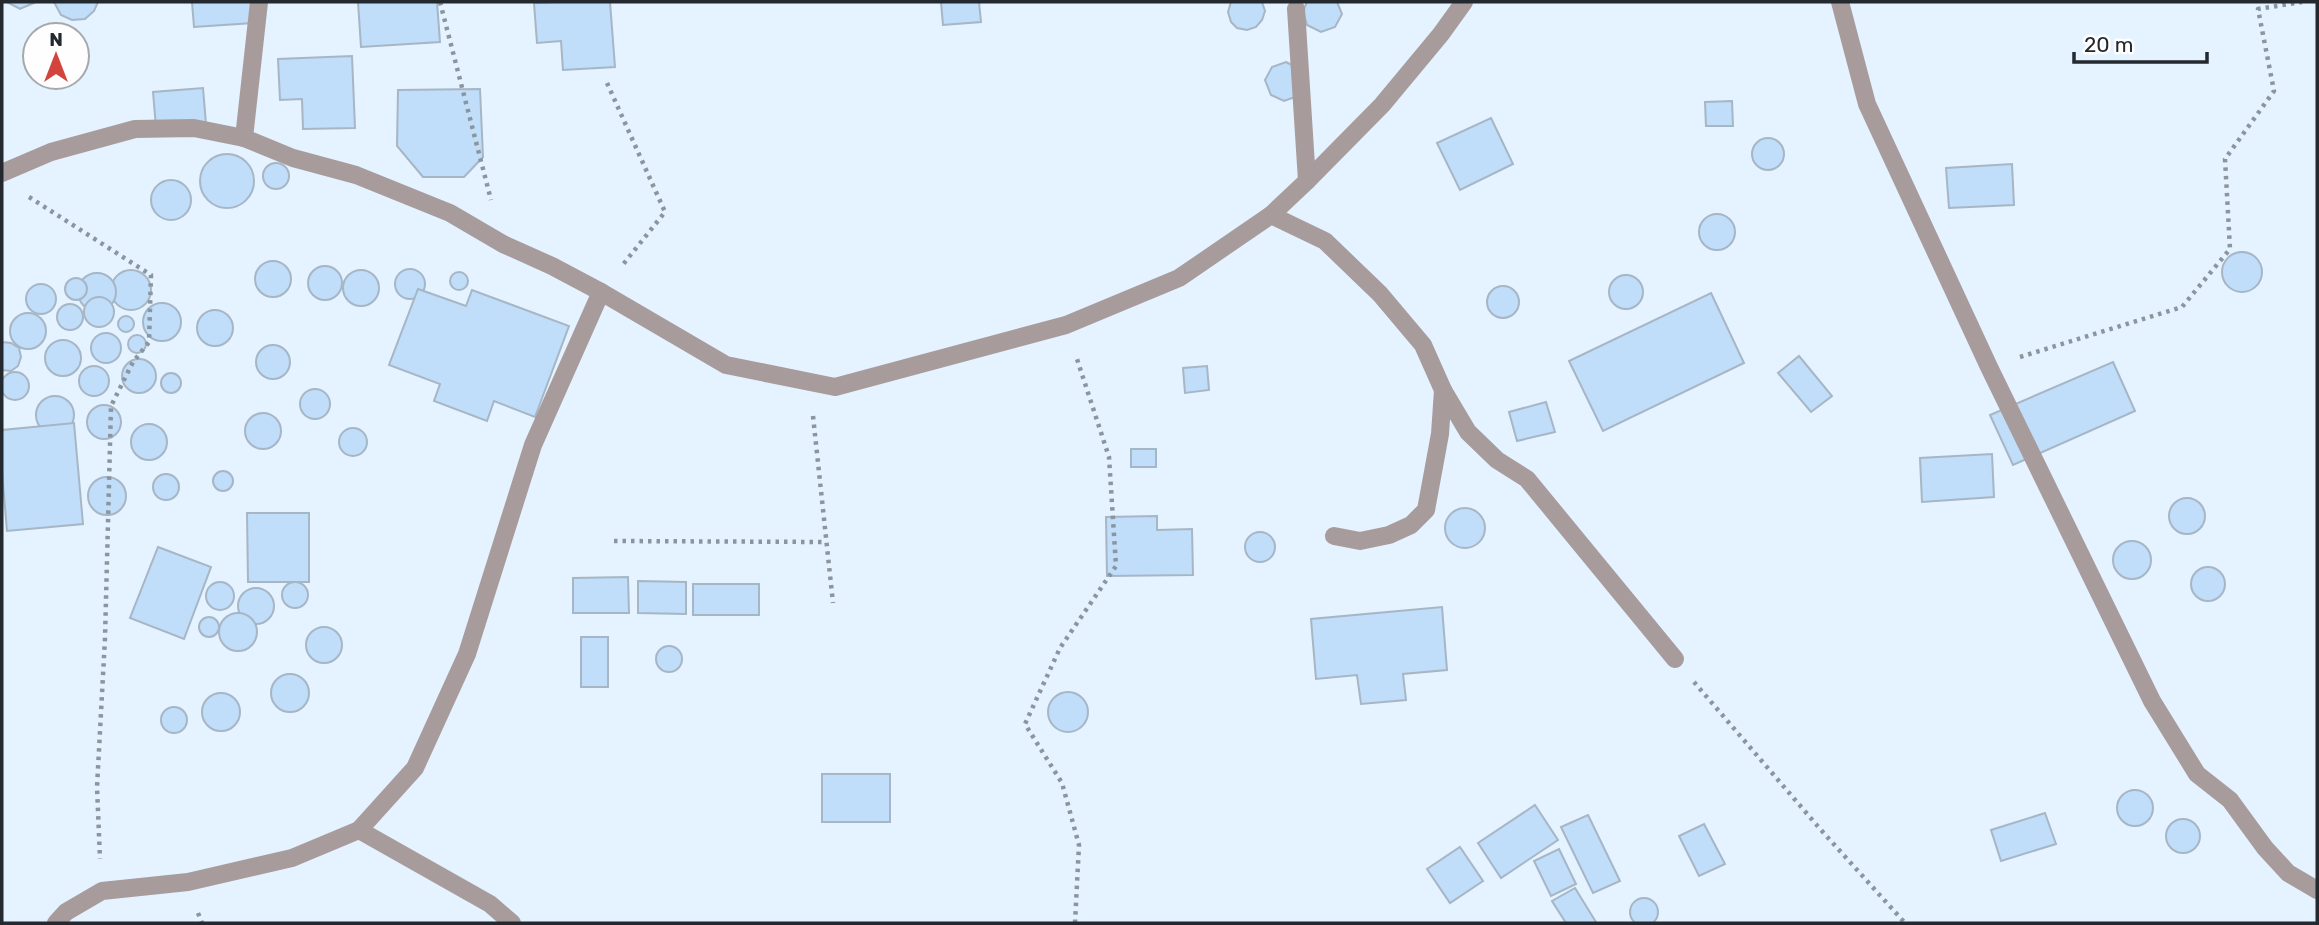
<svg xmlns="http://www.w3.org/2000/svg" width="2319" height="925" font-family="Rubik,sans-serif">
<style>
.building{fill:#c0ddfa;stroke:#a6b6c5;stroke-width:2}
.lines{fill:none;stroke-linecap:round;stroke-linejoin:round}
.path{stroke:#8b959e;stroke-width:4.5;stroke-dasharray:3.5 5;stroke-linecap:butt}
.minor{stroke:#a79c9b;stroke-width:18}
</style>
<rect width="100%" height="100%" fill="#e5f2ff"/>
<!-- building -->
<g class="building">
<path d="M 7,2 L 36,2 L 20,9 Z"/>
<path d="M 54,2 L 98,2 L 94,11 L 85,19 L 72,20 L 61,15 Z"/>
<path d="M 192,2 L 252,2 L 253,23 L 194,27 Z"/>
<path d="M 358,2 L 437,2 L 440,42 L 361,47 Z"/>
<path d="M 555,2 L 610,2 L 615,67 L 563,70 L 561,41 L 537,43 L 534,3 Z"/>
<path d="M 941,2 L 979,2 L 981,22 L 943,25 Z"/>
<path d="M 1231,2 L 1262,2 L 1265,11 L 1262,20 L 1256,27 L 1247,30 L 1237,28 L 1231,22 L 1228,12 Z"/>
<path d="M 1307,2 L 1337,2 L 1342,14 L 1335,27 L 1321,32 L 1307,25 L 1303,11 Z"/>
<path d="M 352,56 L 355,128 L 303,129 L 302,99 L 280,100 L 278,59 Z"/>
<path d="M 1286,62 L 1300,69 L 1298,96 L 1284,101 L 1271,95 L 1265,80 L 1272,67 Z"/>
<path d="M 203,88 L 206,124 L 156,127 L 153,92 Z"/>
<path d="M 480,89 L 483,157 L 464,177 L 423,177 L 397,146 L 398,90 Z"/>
<path d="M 1732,101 L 1733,126 L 1706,126 L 1705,102 Z"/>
<path d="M 1491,118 L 1513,164 L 1460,190 L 1437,143 Z"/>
<circle cx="1768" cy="154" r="16"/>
<circle cx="227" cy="181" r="27"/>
<circle cx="276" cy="176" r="13"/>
<path d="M 2012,164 L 2014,205 L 1949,208 L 1946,168 Z"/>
<circle cx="171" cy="200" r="20"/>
<circle cx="1717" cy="232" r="18"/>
<circle cx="2242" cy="272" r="20"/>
<circle cx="273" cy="279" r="18"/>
<circle cx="325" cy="283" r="17"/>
<circle cx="410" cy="284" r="15"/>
<circle cx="131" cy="290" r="20"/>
<circle cx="361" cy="288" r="18"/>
<circle cx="459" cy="281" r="9"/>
<circle cx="97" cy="292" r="19"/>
<circle cx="1626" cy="292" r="17"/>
<circle cx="76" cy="289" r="11"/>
<circle cx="41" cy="299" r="15"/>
<circle cx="1503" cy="302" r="16"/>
<path d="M 418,289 L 466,306 L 472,290 L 569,326 L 535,417 L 494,401 L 487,421 L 434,401 L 440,384 L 389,365 Z"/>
<path d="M 1711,293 L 1744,363 L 1603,431 L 1569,361 Z"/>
<circle cx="99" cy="312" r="15"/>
<circle cx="162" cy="322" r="19"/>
<circle cx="70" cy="317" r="13"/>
<circle cx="215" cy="328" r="18"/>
<circle cx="28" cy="331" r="18"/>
<circle cx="126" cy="324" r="8"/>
<circle cx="106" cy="348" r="15"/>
<circle cx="137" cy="344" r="9"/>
<circle cx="63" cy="358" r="18"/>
<path d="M 2,342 L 11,343 L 19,348 L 21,357 L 18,366 L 11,371 L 2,370 Z"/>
<circle cx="273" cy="362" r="17"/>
<path d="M 1799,356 L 1832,396 L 1811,412 L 1778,373 Z"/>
<circle cx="139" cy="376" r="17"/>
<path d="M 2113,362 L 2135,411 L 2013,465 L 1990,415 Z"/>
<path d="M 1207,366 L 1209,390 L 1185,393 L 1183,368 Z"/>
<circle cx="94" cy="381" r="15"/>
<circle cx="15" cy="386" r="14"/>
<circle cx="171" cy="383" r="10"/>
<circle cx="315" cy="404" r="15"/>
<circle cx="55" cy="415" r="19"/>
<path d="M 1546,402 L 1555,432 L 1517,441 L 1509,412 Z"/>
<circle cx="104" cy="422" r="17"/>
<circle cx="263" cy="431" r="18"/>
<path d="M 74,423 L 83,524 L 7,531 L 2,472 L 2,430 Z"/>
<circle cx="149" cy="442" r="18"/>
<circle cx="353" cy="442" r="14"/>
<rect x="1131" y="449" width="25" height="18"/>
<path d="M 1992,454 L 1994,497 L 1922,502 L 1920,458 Z"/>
<circle cx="223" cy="481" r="10"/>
<circle cx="166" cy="487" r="13"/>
<circle cx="107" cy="496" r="19"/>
<circle cx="2187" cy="516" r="18"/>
<circle cx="1465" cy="528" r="20"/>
<path d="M 247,513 L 309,513 L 309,582 L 248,582 Z"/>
<path d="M 1157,516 L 1157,530 L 1192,529 L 1193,575 L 1107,576 L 1106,517 Z"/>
<circle cx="1260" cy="547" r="15"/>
<circle cx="2132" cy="560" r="19"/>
<path d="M 158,547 L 211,567 L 184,639 L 130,618 Z"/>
<circle cx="2208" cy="584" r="17"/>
<path d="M 628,577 L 629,613 L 573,613 L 573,578 Z"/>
<path d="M 638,581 L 686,582 L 686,614 L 638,613 Z"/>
<circle cx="295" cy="595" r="13"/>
<circle cx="220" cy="596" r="14"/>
<rect x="693" y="584" width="66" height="31"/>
<circle cx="256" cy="606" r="18"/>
<path d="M 1442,607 L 1447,670 L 1403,674 L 1406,700 L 1361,704 L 1357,675 L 1316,679 L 1311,619 Z"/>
<circle cx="238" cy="632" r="19"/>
<circle cx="209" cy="627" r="10"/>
<circle cx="324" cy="645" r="18"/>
<rect x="581" y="637" width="27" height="50"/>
<circle cx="669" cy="659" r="13"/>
<circle cx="290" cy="693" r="19"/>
<circle cx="1068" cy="712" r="20"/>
<circle cx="221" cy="712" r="19"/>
<circle cx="174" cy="720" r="13"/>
<rect x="822" y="774" width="68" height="48"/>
<circle cx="2135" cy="808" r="18"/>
<path d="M 1535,805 L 1558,840 L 1501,878 L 1478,843 Z"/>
<path d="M 2045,813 L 2056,844 L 2001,861 L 1991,830 Z"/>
<path d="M 1588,815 L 1620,881 L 1593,893 L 1561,827 Z"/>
<circle cx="2183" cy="836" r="17"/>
<path d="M 1704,824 L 1725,864 L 1699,876 L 1679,836 Z"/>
<path d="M 1460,847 L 1483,881 L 1450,903 L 1427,869 Z"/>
<path d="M 1559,849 L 1576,884 L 1551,896 L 1534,861 Z"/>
<path d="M 1575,888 L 1596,922 L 1594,923 L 1566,923 L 1552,901 Z"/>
<circle cx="1644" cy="912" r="14"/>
</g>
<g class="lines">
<!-- path -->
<g class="path">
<path d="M 440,2 L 491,200"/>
<path d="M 607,83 L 665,212 L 621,267"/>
<path d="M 29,197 L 151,275 L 149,342 L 133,362 L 111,406 L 105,638 L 97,787 L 100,859"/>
<path d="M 2020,357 L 2182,307 L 2230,249 L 2225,159 L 2274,91 L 2258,9 L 2302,2"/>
<path d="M 813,416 L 833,603"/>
<path d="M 614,541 L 825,542"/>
<path d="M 1694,682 L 1821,830 L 1905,923"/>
<path d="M 198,913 L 202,923"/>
<path d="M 1075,923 L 1079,845 L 1062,783 L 1025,724 L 1060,648 L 1116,566 L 1109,457 L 1076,356"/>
</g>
<!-- minor -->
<g class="minor">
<path d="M 1840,2 L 1867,104 L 1989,367 L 2152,701 L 2197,774 L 2230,800 L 2265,848 L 2288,873 L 2317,890"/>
<path d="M 1296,9 L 1307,181"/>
<path d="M 244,138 L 259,2"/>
<path d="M 2,173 L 51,152 L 135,129 L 194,128 L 244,138 L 293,158 L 356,175 L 450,213 L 503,244 L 552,266 L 601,292 L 726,365 L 835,387 L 1066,325 L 1179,278 L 1271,215 L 1307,181 L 1382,105 L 1441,34 L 1464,2"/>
<path d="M 1271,215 L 1325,241 L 1380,294 L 1423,345 L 1443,390 L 1468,432 L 1497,460 L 1527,479 L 1675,659"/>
<path d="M 1334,536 L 1360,541 L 1389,535 L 1411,525 L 1426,510 L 1440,434 L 1443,390"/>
<path d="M 359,830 L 490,904 L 512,923"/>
<path d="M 56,923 L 66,912 L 102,891 L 188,882 L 292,858 L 359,830 L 415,768 L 467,654 L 533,445 L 601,292"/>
</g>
</g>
<!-- border -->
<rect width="2319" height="925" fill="none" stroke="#23292e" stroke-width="7"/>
<!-- north arrow -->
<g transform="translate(56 56)"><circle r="33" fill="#fefefe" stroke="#a6a9ab" stroke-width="2"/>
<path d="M0-5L12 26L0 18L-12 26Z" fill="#d2443c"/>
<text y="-10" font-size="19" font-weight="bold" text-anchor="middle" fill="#23292e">N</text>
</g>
<!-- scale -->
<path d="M2074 52v10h133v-10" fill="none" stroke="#23292e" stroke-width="3.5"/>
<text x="2084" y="52" font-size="21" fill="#23292e" stroke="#fefefe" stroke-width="5" paint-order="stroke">20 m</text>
</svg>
